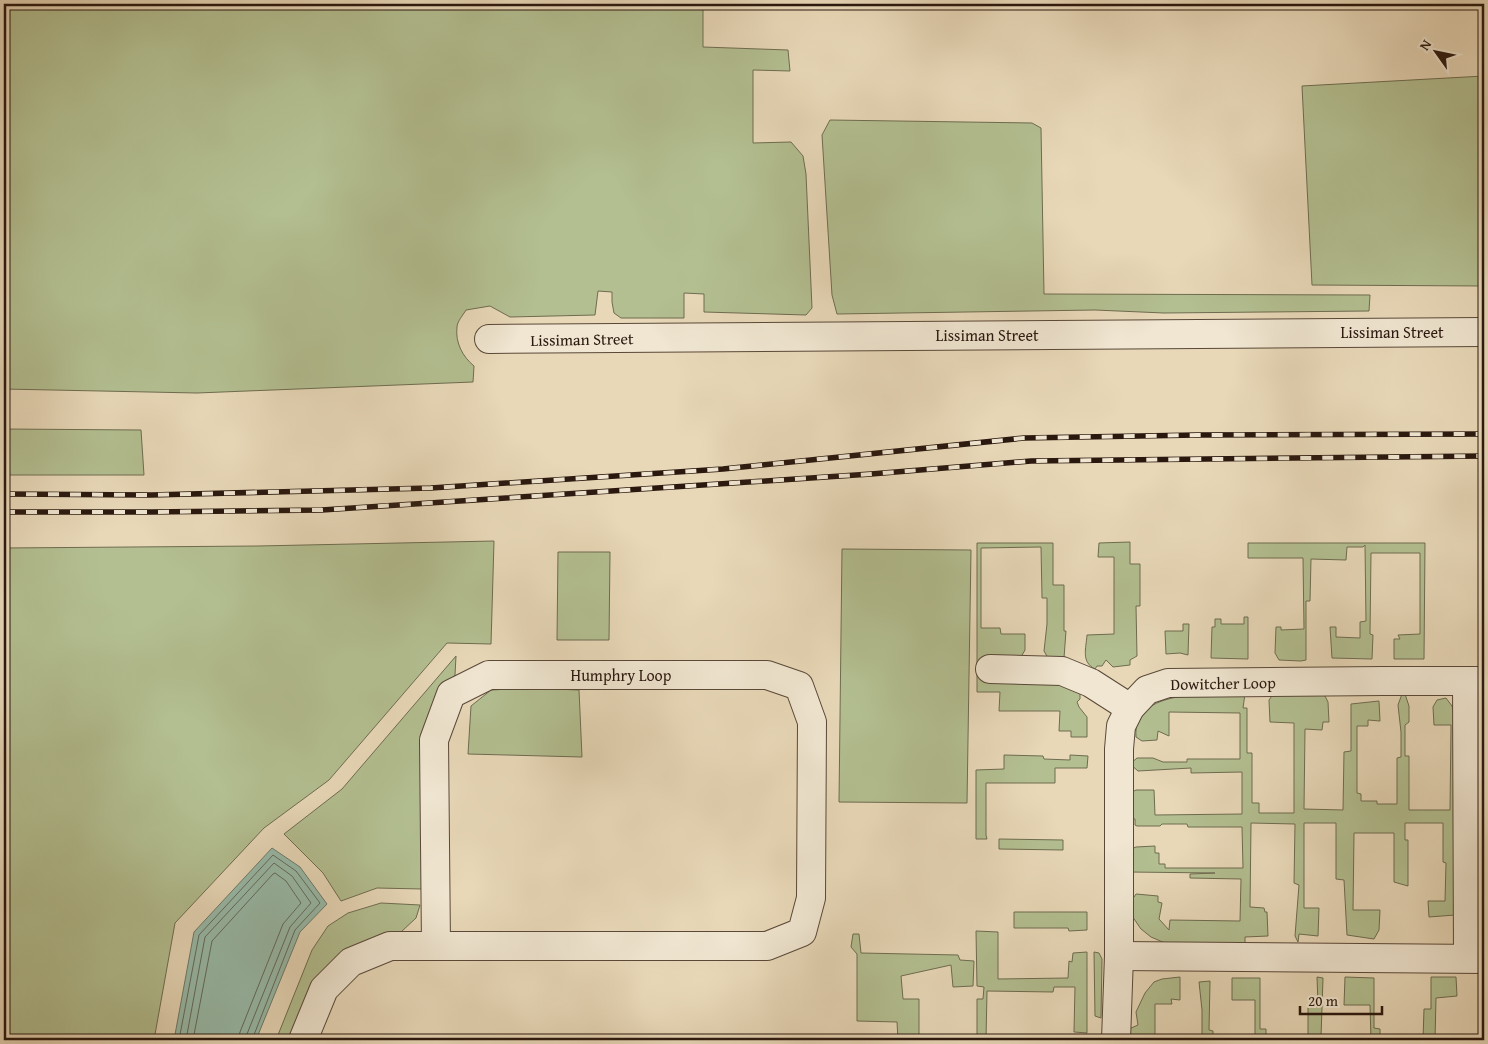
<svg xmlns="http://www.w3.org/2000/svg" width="1488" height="1044" font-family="'Gentium Book Plus',serif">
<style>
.green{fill:#b3bf91;stroke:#6e6c50}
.water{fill:#98bbaa;stroke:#6c7a6c}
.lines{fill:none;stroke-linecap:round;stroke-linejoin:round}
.shore{stroke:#616a5c;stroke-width:1}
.minor-casing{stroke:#5a4839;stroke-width:30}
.minor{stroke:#f0e6d1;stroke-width:28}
.rail-casing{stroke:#2a180f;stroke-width:5.5}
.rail{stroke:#f0e6d1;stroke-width:4;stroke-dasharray:11;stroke-linecap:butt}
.labels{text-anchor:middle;stroke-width:4;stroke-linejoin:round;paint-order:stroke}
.street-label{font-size:16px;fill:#2a180f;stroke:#f0e6d1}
</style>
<rect width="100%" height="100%" fill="#e8d8b8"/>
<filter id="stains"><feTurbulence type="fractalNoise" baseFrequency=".004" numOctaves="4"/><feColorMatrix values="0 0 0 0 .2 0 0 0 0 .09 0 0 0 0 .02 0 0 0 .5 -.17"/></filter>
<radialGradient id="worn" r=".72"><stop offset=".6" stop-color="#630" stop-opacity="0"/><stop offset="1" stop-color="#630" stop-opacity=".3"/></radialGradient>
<!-- green -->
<g class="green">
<path d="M 4,4 L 703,4 L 703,47 L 788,50 L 790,71 L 753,70 L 753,143 L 791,142 L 803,156 L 806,174 L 812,308 L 806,315 L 704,312 L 704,294 L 684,293 L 684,318 L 621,318 L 614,313 L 612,302 L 612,292 L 598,291 L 595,315 L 510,317 L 490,306 L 466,310 C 463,315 457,322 457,327 C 455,343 463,357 474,366 L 473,382 L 197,393 L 4,389 Z"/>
<path d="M 1484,76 L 1484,286 L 1312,285 L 1302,86 Z"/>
<path d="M 830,120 L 1032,123 L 1041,128 L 1044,294 L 1370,295 L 1369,311 L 1164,313 L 1095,310 L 837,314 L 832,295 L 822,135 Z"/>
<path d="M 4,429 L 141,430 L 144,475 L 4,475 Z"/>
<path d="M 494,541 L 491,644 L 447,643 L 329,780 L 264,828 L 175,923 L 154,1040 L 4,1040 L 4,548 L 258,546 Z"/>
<path d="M 1130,542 L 1130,564 L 1140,564 L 1140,606 L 1136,606 L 1137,656 L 1130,660 L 1130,665 L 1113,667 L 1106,660 L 1102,666 L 1097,666 L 1095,669 C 1081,662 1086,649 1087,635 L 1114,634 L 1114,557 L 1098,557 L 1099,543 Z"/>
<path d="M 977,543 L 1053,543 L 1053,585 L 1064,585 L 1064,631 L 1066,631 L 1064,658 L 1048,658 L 1044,651 L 1047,624 L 1047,598 L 1042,598 L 1041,547 L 981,548 L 981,628 L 1000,628 L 1001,634 L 1025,634 L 1025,650 L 1021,657 L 988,679 L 992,683 L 1065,684 L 1080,692 L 1080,699 L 1077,702 L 1079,707 L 1087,717 L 1087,737 L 1071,737 L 1071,731 L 1059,731 L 1060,711 L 999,711 L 1000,692 L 977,692 Z"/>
<path d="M 1248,543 L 1425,543 L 1424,659 L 1394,659 L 1394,639 L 1400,639 L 1398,635 L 1420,634 L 1420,553 L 1371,553 L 1370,634 L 1373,635 L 1372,659 L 1332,658 L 1330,627 L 1336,627 L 1336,637 L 1360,638 L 1360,622 L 1366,621 L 1365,545 L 1363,547 L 1347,547 L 1346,560 L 1311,559 L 1310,601 L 1306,601 L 1306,660 L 1301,661 L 1279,660 L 1275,653 L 1276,627 L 1281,627 L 1281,630 L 1304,629 L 1303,558 L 1248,558 Z"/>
<path d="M 842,549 L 971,550 L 967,803 L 839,802 Z"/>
<path d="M 558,552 L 610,552 L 609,640 L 557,640 Z"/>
<path d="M 1244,617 L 1248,617 L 1248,659 L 1211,658 L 1212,627 L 1215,627 L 1215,619 L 1221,619 L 1221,624 L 1244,624 Z"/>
<path d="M 1183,624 L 1189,624 L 1188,655 L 1180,653 L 1166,654 L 1165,631 L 1183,631 Z"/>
<path d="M 456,656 L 455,675 L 421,753 L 422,889 L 377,888 L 341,901 L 323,873 L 284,834 L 342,789 Z"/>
<path d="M 530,688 L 579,690 L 582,757 L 468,754 L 471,706 L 491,690 Z"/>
<path d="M 1274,693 L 1324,694 L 1328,702 L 1329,722 L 1323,722 L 1322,730 L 1305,729 L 1304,809 L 1343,810 L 1344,752 L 1351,751 L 1351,704 L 1379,701 L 1380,721 L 1368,720 L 1368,726 L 1357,726 L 1357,793 L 1361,794 L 1361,801 L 1377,801 L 1377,804 L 1397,804 L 1397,758 L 1401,757 L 1401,732 L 1398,705 L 1402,694 L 1405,694 L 1409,706 L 1409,722 L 1405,725 L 1405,756 L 1409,756 L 1409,810 L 1450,810 L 1451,725 L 1434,725 L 1433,707 L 1437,700 L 1446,698 L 1452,706 L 1454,714 L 1455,915 L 1429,917 L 1428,901 L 1445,901 L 1446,863 L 1443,862 L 1443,823 L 1405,823 L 1405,840 L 1408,840 L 1408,886 L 1394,882 L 1394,833 L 1354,833 L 1353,910 L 1380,910 L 1379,930 L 1374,939 L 1347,935 L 1344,880 L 1336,879 L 1336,823 L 1304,823 L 1304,908 L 1319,908 L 1318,936 L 1299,934 L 1298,942 L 1295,936 L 1299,885 L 1294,883 L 1295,824 L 1251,823 L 1250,907 L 1264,908 L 1265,912 L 1267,912 L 1268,936 L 1245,937 L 1245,943 L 1165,943 L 1151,937 L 1141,929 L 1132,916 L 1129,897 L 1134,897 L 1136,894 L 1158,896 L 1158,902 L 1162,903 L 1159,919 L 1169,930 L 1170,920 L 1240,921 L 1241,879 L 1190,878 L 1190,874 L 1215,873 L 1129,872 L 1129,850 L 1136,847 L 1155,846 L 1155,853 L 1159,853 L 1159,864 L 1165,864 L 1165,868 L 1243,868 L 1242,827 L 1188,827 L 1187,824 L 1162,824 L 1160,826 L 1137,826 L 1135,825 L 1135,819 L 1130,818 L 1130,793 L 1136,790 L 1154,790 L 1155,815 L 1242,814 L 1242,772 L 1191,773 L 1191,768 L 1138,771 L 1130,764 L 1137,758 L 1153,758 L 1163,762 L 1187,762 L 1187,759 L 1240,759 L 1240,713 L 1169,712 L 1169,736 L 1158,731 L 1157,740 L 1142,741 L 1136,737 C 1132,687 1212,695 1245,694 L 1243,708 L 1247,708 L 1247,753 L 1252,753 L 1252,803 L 1259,803 L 1259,813 L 1294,813 L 1294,723 L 1270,722 L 1269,700 Z"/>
<path d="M 1004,755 L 1043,756 L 1044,759 L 1070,760 L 1070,755 L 1088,756 L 1087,768 L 1055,768 L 1055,783 L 986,783 L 986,835 L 987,839 L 976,839 L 976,770 L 1004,769 Z"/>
<path d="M 999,839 L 1063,840 L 1063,850 L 999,849 Z"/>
<path d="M 381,903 L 420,905 L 416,918 L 401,932 L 384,933 L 353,950 L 296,1040 L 276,1040 L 312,950 L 328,926 L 348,913 Z"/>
<path d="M 1014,912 L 1087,912 L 1087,930 L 1069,931 L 1068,928 L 1014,928 Z"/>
<path d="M 976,931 L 998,932 L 998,979 L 1068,978 L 1069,961 L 1072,962 L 1073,953 L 1087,952 L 1087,1033 L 1074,1032 L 1075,987 L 1054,987 L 1053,992 L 987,991 L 986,1040 L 977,1040 L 977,999 L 983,999 L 984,987 L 977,986 Z"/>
<path d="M 853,934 L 859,934 L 861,953 L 958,955 L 960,960 L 974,961 L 973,986 L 953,987 L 951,965 L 901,976 L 903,999 L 919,999 L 919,1040 L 898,1040 L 897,1022 L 857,1021 L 857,954 L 851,947 Z"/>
<path d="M 1094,952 L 1099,953 L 1102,959 L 1101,1018 L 1095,1016 Z"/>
<path d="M 1180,977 L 1180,1000 L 1171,999 L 1172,1004 L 1155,1004 L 1155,1040 L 1129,1040 L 1129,1029 L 1138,1025 L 1136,1012 L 1145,993 L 1154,982 L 1162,979 Z"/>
<path d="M 1317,977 L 1323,978 L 1321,1037 L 1324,1037 L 1324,1040 L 1308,1040 L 1308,1005 L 1318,1005 Z"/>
<path d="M 1345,977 L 1374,978 L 1374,1028 L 1380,1029 L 1380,1040 L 1371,1040 L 1370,1005 L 1344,1005 Z"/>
<path d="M 1431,977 L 1456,977 L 1457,996 L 1436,998 L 1435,1040 L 1423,1040 L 1424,1009 L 1431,1009 Z"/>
<path d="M 1232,978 L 1260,978 L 1260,1029 L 1266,1029 L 1266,1040 L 1255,1040 L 1255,1000 L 1232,1000 Z"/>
<path d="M 1210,981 L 1209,1030 L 1213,1031 L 1213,1040 L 1197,1040 L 1197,1035 L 1202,1035 L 1202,1010 L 1199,982 Z"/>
</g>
<!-- water -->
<path class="water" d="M 272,848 L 300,867 L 327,904 L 300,932 L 256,1040 L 174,1040 L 194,932 Z"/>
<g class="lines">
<!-- shore -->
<g class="shore">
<path d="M 179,1040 L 199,935 L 273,855 L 296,871 L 320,903 L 295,930 L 252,1040"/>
<path d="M 186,1040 L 205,937 L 274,863 L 292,876 L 311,903 L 290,927 L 247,1034 L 246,1040"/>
<path d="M 193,1040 L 212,941 L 273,874 L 275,873 L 286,881 L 301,903 L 283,924 L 240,1032 L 238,1040"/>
</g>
<!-- minor casing -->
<g class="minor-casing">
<g id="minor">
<path d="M 489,339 L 1484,332"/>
<path d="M 990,669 L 1062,671 L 1091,683 L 1130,708"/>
<path d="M 1467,681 L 1468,958"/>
<path d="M 1119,956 L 1484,959"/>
<path d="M 303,1040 L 324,989 L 351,962 L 390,946 L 767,946 L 802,932 L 811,898 L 812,722 L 799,686 L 767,675 L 489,675 L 451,694 L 434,740 L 436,946"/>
<path d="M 1116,1040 L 1119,956 L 1119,749 L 1121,726 L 1130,708 L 1147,690 L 1168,683 L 1383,681 L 1484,681"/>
</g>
</g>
<!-- minor -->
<use href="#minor" class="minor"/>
<!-- rail casing -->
<g class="rail-casing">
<g id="rail">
<path d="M 4,494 L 151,495 L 431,488 L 723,469 L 1024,438 L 1197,435 L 1484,434"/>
<path d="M 4,512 L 151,512 L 322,510 L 871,474 L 1031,461 L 1484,456"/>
</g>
</g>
<!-- rail -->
<use href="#rail" class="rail"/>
</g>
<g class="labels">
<!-- street labels -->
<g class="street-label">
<text x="1392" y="338">Lissiman Street</text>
<text x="987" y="341">Lissiman Street</text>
<text transform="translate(582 339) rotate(-1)" y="6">Lissiman Street</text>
<text x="621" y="681">Humphry Loop</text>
<text transform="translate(1223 683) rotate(-1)" y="6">Dowitcher Loop</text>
</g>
</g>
<!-- margin -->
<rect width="1488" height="1044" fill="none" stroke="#e8d8b8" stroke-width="20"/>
<rect x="5" y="5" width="1478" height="1034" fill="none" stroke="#2a180f" stroke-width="2.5"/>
<rect x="10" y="10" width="1468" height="1024" fill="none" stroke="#2a180f"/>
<!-- north arrow -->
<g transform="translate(1436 52) rotate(303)" stroke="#f0e6d1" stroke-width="4" paint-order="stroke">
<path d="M0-4L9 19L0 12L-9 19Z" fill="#2a180f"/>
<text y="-8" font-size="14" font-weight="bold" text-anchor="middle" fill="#2a180f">N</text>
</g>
<!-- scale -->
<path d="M1300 1006v8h82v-8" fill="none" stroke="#2a180f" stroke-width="2.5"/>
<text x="1308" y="1006" font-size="15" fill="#2a180f" stroke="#f0e6d1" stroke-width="4" paint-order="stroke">20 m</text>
<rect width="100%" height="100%" filter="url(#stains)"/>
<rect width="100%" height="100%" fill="url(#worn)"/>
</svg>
